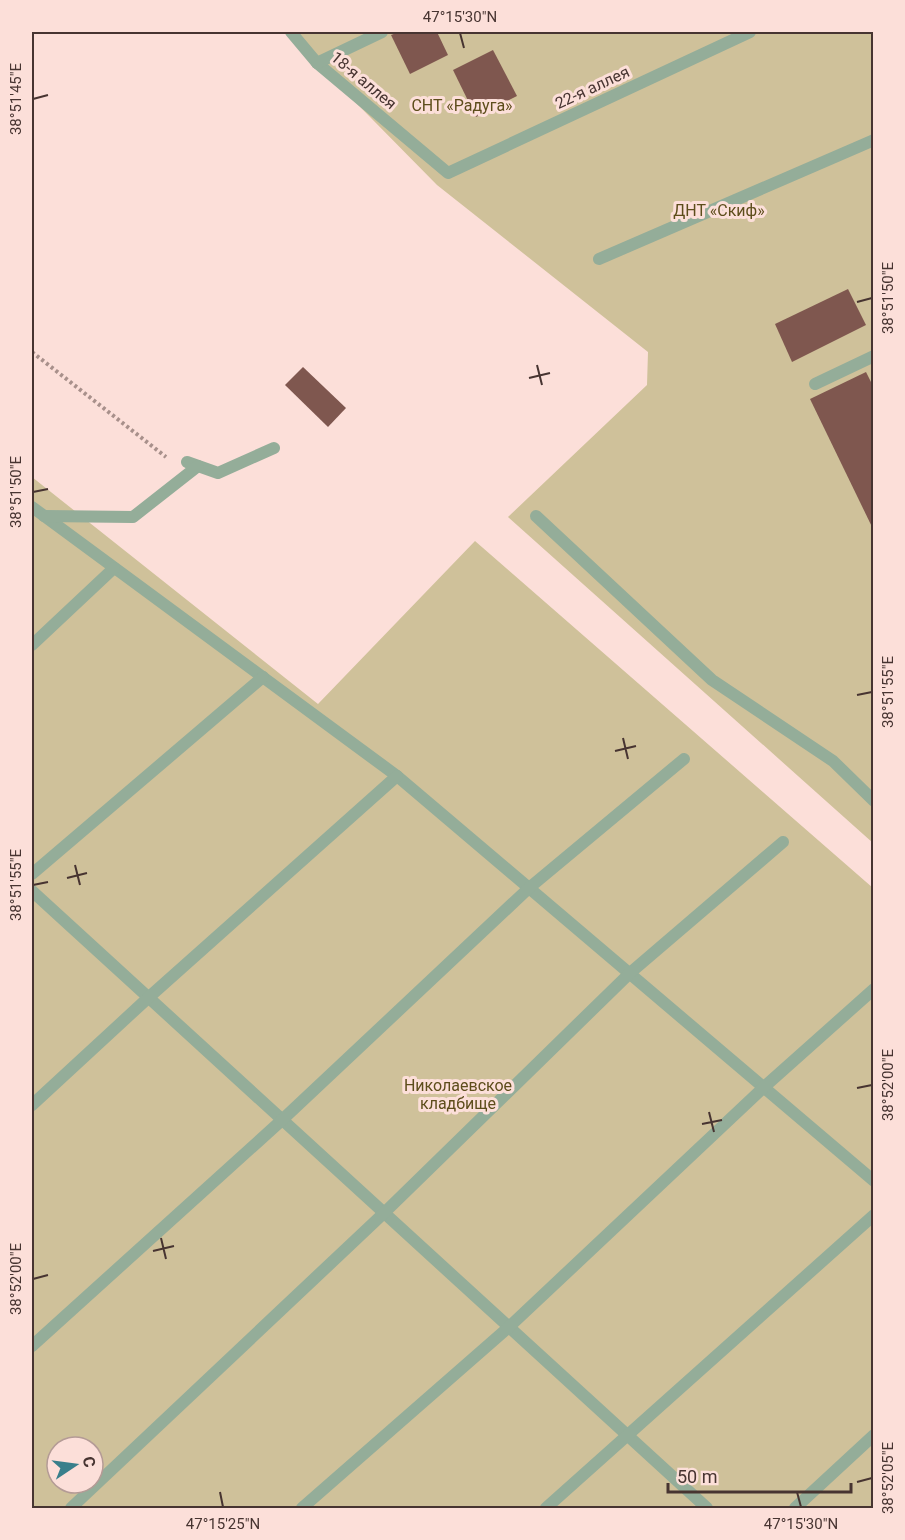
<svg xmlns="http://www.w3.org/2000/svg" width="905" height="1540" font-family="Roboto,sans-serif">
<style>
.green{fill:#cfc19a;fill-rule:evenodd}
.building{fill:#7f574f}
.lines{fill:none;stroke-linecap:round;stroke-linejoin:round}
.path{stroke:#a8908b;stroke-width:4;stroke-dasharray:3 3;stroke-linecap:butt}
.service{stroke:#94ad99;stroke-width:12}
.ticks{fill:none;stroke:#473431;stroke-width:2}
.labels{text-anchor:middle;stroke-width:6;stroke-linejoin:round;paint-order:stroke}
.street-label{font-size:16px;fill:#473431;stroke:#fcdfd9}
.park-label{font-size:16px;fill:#5d4d1b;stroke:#fcdfd9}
.neatline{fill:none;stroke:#473431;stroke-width:2}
.ticks-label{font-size:15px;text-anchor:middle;fill:#473431}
</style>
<rect width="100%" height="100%" fill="#fcdfd9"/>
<!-- green -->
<g class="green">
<path d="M 289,32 L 873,32 L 873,843 L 508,517 L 647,385 L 648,352 L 437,185 L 306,52 Z"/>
<path d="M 32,477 L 318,704 L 475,541 L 873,888 L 873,1508 L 32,1508 ZM 57,1447 L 93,1447 L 93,1483 L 57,1483 Z"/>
</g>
<!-- building -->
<g class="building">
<path d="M 399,32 L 437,32 L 448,55 L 410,74 L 391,35 Z"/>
<path d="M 493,50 L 517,96 L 476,117 L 453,70 Z"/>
<path d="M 848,289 L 866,325 L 792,362 L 775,324 Z"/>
<path d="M 303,367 L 346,408 L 328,427 L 285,385 Z"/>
<path d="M 866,372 L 874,388 L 874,531 L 810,399 Z"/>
</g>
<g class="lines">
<!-- path -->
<path class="path" d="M 32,352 L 166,457"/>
<!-- service -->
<g class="service">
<path d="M 291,32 L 317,63 L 448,173 L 750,32"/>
<path d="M 317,63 L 382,32"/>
<path d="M 599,259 L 874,140"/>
<path d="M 815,384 L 874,356"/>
<path d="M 187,462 L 218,473 L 274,448"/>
<path d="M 32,507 L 397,776 L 874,1181"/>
<path d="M 44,516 L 133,517 L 198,466"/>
<path d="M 536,516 L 712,680 L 833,761 L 874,801"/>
<path d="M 32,645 L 114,568"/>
<path d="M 32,874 L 263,677"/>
<path d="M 32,891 L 707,1508"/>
<path d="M 32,1105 L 148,998 L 397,776"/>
<path d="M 32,1346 L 282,1120 L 529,888 L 684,759"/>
<path d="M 71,1508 L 384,1213 L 630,973 L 783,842"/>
<path d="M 302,1508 L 509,1327 L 763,1088 L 874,989"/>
<path d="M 546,1508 L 874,1215"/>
<path d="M 795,1508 L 874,1435"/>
</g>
</g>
<!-- ticks -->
<path class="ticks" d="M 460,33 L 464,48M 33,99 L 48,95M 857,302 L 872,298M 537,365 L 542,385M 529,378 L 550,373M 33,492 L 48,489M 857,695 L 872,692M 623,738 L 628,759M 615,751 L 636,746M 75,865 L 80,885M 67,878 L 87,873M 33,885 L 48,882M 857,1088 L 872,1085M 709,1112 L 714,1132M 702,1124 L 722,1120M 161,1238 L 166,1259M 153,1251 L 174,1246M 33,1279 L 48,1275M 857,1482 L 872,1478M 220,1492 L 223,1507M 797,1492 L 801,1507"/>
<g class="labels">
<!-- street labels -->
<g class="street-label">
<text transform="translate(364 80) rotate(40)" y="6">18-я аллея</text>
<text transform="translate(592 87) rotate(-25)" y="6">22-я аллея</text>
</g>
<!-- park labels -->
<g class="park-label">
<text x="462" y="111">СНТ «Радуга»</text>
<text x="719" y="216">ДНТ «Скиф»</text>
<text x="458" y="1091">Николаевское<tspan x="458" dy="18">кладбище</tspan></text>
</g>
</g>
<!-- border -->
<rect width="905" height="1540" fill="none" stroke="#fcdfd9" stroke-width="66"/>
<!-- north arrow -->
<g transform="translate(75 1465) rotate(77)"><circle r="28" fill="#fcdfd9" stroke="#b49b96" stroke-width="1.5"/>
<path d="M0-4.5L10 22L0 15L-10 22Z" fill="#397f8b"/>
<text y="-9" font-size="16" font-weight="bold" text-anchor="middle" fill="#473431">С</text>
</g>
<!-- scale -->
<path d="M668 1483v9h183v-9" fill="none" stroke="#473431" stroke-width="3"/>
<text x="677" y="1483" font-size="18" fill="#473431" stroke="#fcdfd9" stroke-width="4.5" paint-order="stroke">50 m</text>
<rect x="33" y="33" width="839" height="1474" class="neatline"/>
<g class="ticks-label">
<text x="460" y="22">47°15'30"N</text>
<text transform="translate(16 99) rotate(-90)" y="5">38°51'45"E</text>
<text transform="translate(888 298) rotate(-90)" y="5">38°51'50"E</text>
<text transform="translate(16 492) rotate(-90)" y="5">38°51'50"E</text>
<text transform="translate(888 692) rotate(-90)" y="5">38°51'55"E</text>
<text transform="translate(16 885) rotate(-90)" y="5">38°51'55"E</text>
<text transform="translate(888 1085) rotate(-90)" y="5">38°52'00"E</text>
<text transform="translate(16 1279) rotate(-90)" y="5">38°52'00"E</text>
<text transform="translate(888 1478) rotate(-90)" y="5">38°52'05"E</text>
<text x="223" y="1529">47°15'25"N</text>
<text x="801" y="1529">47°15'30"N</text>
</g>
</svg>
